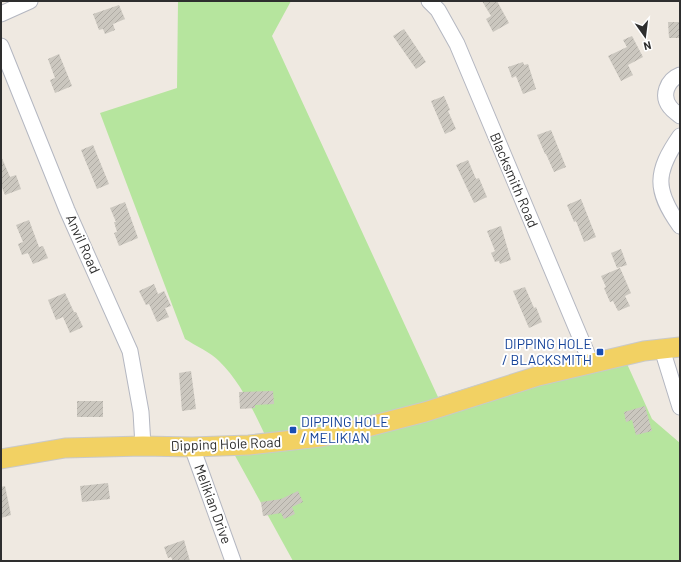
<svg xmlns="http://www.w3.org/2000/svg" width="681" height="562" font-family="Barlow,sans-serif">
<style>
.park{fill:#b6e59e}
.building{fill:url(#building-hatch)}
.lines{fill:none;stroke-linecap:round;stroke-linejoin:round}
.minor-casing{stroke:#b4b7c1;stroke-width:17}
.major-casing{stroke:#c9c9c9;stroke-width:21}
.minor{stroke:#fff;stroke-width:15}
.major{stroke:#f2d163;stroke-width:19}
.transit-dot{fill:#1a4fb4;stroke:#fff;stroke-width:1.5}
.labels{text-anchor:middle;stroke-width:4;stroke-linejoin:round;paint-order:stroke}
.street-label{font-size:14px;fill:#2e2e2e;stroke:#fff}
.transit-label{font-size:14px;fill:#164399;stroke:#fff;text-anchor:end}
</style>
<defs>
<pattern id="building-hatch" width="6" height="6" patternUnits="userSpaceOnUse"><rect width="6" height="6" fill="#cbc7bf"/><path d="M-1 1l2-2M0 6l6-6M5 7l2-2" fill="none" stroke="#afaba4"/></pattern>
</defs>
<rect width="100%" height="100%" fill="#efe9e1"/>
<!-- park -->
<path class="park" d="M 178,1 L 291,1 L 272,36 L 438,397 L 519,372 L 623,355 L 652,419 L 680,443 L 680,561 L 293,561 L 233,452 L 269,443 C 255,415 242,383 219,361 C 210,352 196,346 185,339 L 100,113 L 177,88 Z"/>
<!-- building -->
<g class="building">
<path d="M 482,1 L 497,1 L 509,23 L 493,32 L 486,19 L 491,16 Z"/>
<path d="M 119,5 L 125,19 L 113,24 L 115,30 L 105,34 L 103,29 L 99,30 L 93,14 Z"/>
<path d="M 668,22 L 680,22 L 680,38 L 669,38 Z"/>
<path d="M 404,29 L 426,62 L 416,69 L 393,36 Z"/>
<path d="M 632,36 L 643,57 L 628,65 L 633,75 L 621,81 L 608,56 L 627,47 L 623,40 Z"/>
<path d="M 59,54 L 72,86 L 55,93 L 50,80 L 55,78 L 48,59 Z"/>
<path d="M 523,62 L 524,65 L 528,64 L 536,89 L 523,94 L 516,76 L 512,78 L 508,67 Z"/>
<path d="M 444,96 L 450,110 L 448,111 L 456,129 L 445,134 L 431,101 Z"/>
<path d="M 551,130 L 566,167 L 554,172 L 546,154 L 545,154 L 537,135 Z"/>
<path d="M 93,145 L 109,184 L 97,189 L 81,150 Z"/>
<path d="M 1,156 L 10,177 L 16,175 L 21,189 L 5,195 L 1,185 Z"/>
<path d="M 468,160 L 476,179 L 479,178 L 487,197 L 474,203 L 456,165 Z"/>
<path d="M 581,199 L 596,237 L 584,242 L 576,221 L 574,222 L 567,205 Z"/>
<path d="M 125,202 L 138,238 L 119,246 L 114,233 L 117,232 L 114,222 L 116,222 L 110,208 Z"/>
<path d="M 29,220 L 39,247 L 43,246 L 48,258 L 33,264 L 28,253 L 22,255 L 18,244 L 23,242 L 16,225 Z"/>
<path d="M 501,226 L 511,260 L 500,264 L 499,261 L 495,262 L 491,253 L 495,251 L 487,231 Z"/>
<path d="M 621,249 L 627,265 L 617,268 L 611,253 Z"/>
<path d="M 620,268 L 631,293 L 625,296 L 630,306 L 618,311 L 613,301 L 610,302 L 604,288 L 606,287 L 601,276 Z"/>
<path d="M 154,284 L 158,294 L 164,291 L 171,306 L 165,308 L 169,317 L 157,322 L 149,304 L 146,305 L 139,291 Z"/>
<path d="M 525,287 L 534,308 L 536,307 L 542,322 L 529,328 L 513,291 Z"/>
<path d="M 65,293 L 74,312 L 76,312 L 83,327 L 70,333 L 63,317 L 56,320 L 48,300 Z"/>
<path d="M 191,371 L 196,409 L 182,411 L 179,373 Z"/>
<path d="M 273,391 L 274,404 L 255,405 L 255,408 L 240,409 L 239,392 Z"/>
<rect x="77" y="401" width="26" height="16"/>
<path d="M 645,406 L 652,431 L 636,435 L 632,420 L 626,422 L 624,412 Z"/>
<path d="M 108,483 L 110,499 L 82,502 L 80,486 Z"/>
<path d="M 5,486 L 11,515 L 1,518 L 1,487 Z"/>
<path d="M 298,491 L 303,502 L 292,507 L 295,514 L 284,519 L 281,513 L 263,516 L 261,502 L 281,499 Z"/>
<path d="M 184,540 L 190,561 L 173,561 L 171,557 L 168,558 L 164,547 Z"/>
</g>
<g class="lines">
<!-- minor casing -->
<g class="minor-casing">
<g id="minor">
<path d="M 429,1 L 438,10 L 457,44 L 591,363"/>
<path d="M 1,14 L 30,1"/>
<path d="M 1,46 L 67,210 L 130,351 L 141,412 L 143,446"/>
<path d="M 680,75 C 667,80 661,96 670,107 C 673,111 677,113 680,116"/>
<path d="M 680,136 C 655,172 654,190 680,226"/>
<path d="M 662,349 L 680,407"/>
<path d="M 192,447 L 233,561"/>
</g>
</g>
<!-- major casing -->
<g class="major-casing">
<path id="major" d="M 1,459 L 65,448 L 143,446 L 192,447 L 249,445 L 320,437 L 359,429 L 425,412 L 538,376 L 644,351 L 680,347"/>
</g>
<!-- minor -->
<use href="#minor" class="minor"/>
<!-- major -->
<use href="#major" class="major"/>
</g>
<!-- markers -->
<g class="transit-dot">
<rect x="596" y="348" width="8" height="8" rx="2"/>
<rect x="289" y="426" width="8" height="8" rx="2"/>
</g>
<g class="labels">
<!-- street labels -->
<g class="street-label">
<text transform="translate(514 180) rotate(67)" y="5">Blacksmith Road</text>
<text transform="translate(83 244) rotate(66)" y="5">Anvil Road</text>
<text transform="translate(226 444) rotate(-2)" y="5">Dipping Hole Road</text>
<text transform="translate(213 504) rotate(70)" y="5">Melikian Drive</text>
</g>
<!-- transit labels -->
<g class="transit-label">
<text x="592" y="349">DIPPING HOLE<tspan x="592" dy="16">/ BLACKSMITH</tspan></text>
<text x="301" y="427" text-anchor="start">DIPPING HOLE<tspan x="301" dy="16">/ MELIKIAN</tspan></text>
</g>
</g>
<!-- border -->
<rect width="681" height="562" fill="none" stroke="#2e2e2e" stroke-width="4"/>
<!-- north arrow -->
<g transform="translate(645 36) rotate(166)" stroke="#ffffff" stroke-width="3" paint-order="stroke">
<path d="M0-3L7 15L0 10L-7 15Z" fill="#2e2e2e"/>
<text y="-6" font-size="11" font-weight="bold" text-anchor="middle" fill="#2e2e2e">N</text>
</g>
</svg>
